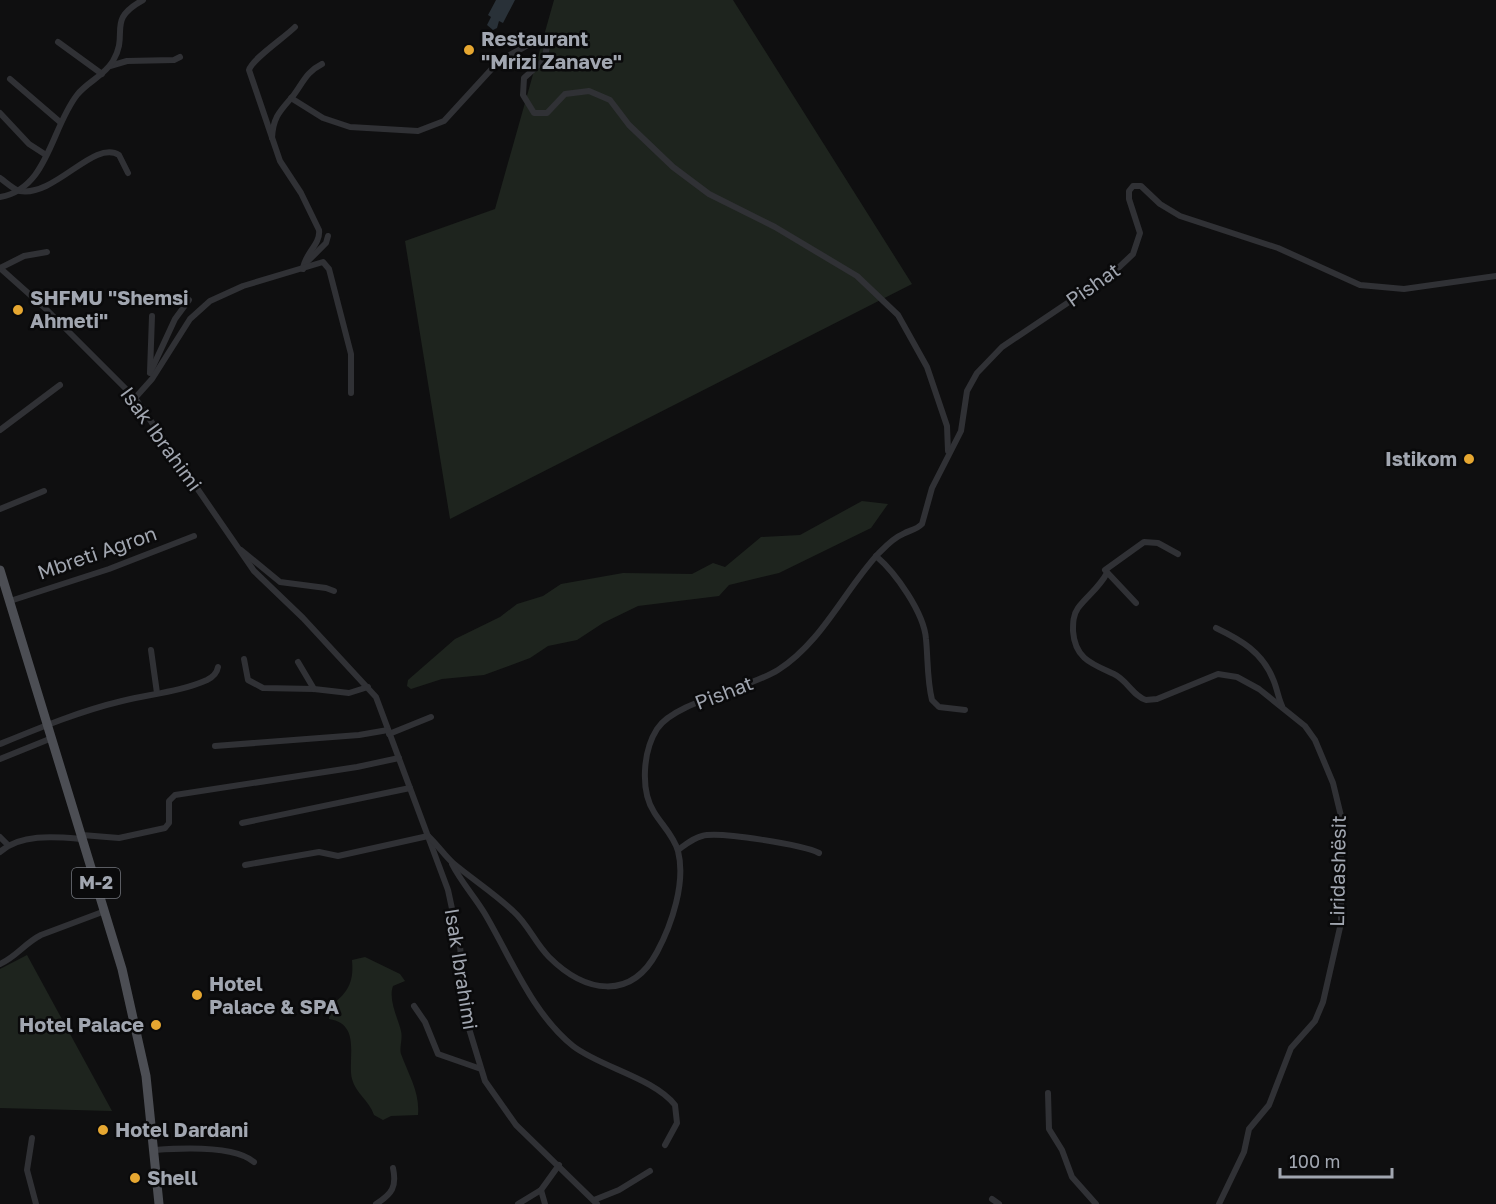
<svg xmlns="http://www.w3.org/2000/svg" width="1496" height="1204" font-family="'Golos Text',sans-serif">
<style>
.green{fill:#1e241e}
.water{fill:#293138}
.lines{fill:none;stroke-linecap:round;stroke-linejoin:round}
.street{stroke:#303135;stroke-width:6}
.primary{stroke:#4c4e54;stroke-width:9}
.poi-dot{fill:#e6a731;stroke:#0a0a0b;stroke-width:2}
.labels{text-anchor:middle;stroke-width:5;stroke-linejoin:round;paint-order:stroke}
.shield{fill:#0a0a0b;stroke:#74777e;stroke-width:1.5}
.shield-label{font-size:18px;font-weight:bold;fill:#a1a6b0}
.poi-label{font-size:20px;font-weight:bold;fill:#a1a6b0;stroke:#0a0a0b;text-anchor:start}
.street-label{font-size:20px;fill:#a1a6b0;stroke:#0a0a0b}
</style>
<rect width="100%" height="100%" fill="#0f0f10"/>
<!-- green -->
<g class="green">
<path d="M 554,0 L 733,0 L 912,284 L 450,519 L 405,241 L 495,209 Z"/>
<path d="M 862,501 L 888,504 L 871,528 L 779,573 L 729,585 L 719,596 L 638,606 L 603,623 L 577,640 L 548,646 L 530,658 L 484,675 L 442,679 L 411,689 L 407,686 L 408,680 L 455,639 L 500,617 L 517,604 L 543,596 L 561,584 L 623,573 L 692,574 L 713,563 L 725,567 L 761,537 L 800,535 Z"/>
<path d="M 27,955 L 112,1111 L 0,1108 L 0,969 Z"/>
<path d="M 365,957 L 400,974 L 405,981 L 393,986 C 388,1000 398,1018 401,1031 C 403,1039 399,1048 401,1054 C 409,1076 420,1092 418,1115 L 391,1116 L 383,1120 L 374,1115 C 369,1100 356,1094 352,1079 C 347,1059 362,1024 329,1019 L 331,1006 C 348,992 354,983 352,960 Z"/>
</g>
<!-- water -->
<path class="water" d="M 496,0 L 515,0 L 503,23 L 499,21 L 497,28 L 493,30 L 487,25 L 491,17 L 488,15 Z"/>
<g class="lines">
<!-- street -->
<g class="street">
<path d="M 295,27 C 284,38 252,59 249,70 L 280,161 L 301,193 L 319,230 C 321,244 304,254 303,269"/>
<path d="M 58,42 L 102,74"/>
<path d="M 110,66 L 127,61 L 174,60 L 180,57"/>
<path d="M 10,79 L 60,122"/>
<path d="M 291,98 L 323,118 L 350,127 L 418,131 L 444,121 L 499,61 L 537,40 L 547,47 L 544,60 L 524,78 L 523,95 L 534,113 L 547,113 L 565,94 L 589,91 L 610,100 L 629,125 L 673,167 L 709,194 L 775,227 L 857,276 L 898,315 L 927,367 L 947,426 L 948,451"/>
<path d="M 0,113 L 29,144 L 46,155"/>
<path d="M 272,138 C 273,117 280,111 293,96 C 303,83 306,72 322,64"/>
<path d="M 0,178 C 6,182 14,190 20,191 C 55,197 94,139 119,155 L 128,173"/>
<path d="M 0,197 C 48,189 51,128 77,95 C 87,82 104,76 113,61 C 130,32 105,21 143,0"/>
<path d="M 306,263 L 326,243 L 328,236"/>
<path d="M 0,268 L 46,309 L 135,398 L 254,571 L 303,618 L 376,697 L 448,890 L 460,946 L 467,1022 L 485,1081 L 516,1125 L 597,1204"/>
<path d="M 0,268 L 24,256 L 47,252"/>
<path d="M 150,372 L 152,316"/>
<path d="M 150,373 L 175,319 L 189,300"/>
<path d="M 135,398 L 152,379 L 190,319 L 210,301 L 243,286 L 323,262 L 329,269 L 351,354 L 351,393"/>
<path d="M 0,430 L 60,385"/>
<path d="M 0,509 L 44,491"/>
<path d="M 241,550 L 280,582 L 326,588 L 334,591"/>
<path d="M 876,556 C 896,573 924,613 926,639 C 928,659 927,680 932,700 L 939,707 L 965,710"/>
<path d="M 1107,573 C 1099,588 1087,596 1078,608 C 1073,615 1073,623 1073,631 C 1075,659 1092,664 1114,674 C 1127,680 1133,696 1146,700 L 1157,699 L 1218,674 L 1237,677 L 1259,689 L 1305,726 L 1315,740 L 1333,783 L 1341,816 L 1341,923 L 1323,1002 L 1315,1021 L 1291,1048 L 1269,1105 L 1249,1129 L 1244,1152 L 1219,1204"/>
<path d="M 10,601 L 109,569 L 194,536"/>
<path d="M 1136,603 L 1105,570 L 1144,542 L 1158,543 L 1178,554"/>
<path d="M 1216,628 C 1241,640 1262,652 1273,679 C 1277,688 1278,697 1282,706"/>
<path d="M 151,650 L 157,693"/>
<path d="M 244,659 L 248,680 L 263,688 L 314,689 L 349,693 L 368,687"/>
<path d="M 298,662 L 314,689"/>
<path d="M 389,734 L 431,717"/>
<path d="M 0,744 C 39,728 80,711 122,701 C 150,694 180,692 207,680 C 213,677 217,673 218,667"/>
<path d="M 215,746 L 359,735 L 388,730"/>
<path d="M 0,759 L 52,738"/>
<path d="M 242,823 L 410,788"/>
<path d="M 82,835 L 119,838 L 165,828 L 169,823 L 169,801 L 175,795 L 357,767 L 399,758"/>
<path d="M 428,836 C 437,844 444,855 453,863 C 472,879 494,893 513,911 C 528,924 535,943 549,957 C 585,993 631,1001 657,952 C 672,924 686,882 678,851 C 674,836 661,824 654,812 C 640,790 643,751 657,729 C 674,702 748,689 778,670 C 822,642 844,591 878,554 C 885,547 893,538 903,534 C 910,530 916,530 922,524 L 932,488 L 961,431 L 967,391 L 977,373 L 1002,347 L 1115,271 L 1133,254 L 1140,233 L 1129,199 L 1129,191 L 1133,186 L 1141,186 L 1160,204 L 1180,216 L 1278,248 L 1360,285 L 1404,289 L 1496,276"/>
<path d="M 0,837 L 8,845"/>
<path d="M 678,850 C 685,845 693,838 702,836 C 719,831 804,845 819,853"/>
<path d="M 0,852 C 21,833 57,837 83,839"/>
<path d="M 452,864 C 461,882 475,897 485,914 C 511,958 532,1013 573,1046 C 600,1067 654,1078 675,1105 L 677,1123 L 665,1145"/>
<path d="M 245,865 L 319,852 L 338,856 L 428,836"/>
<path d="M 0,964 C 16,957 25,943 41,935 L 105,911"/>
<path d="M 414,1006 L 425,1022 L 438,1054 L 481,1069"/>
<path d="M 1048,1093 L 1049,1129 L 1062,1150 L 1072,1177 L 1096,1204"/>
<path d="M 32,1138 L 27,1170 L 36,1204"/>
<path d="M 155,1150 C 181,1148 234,1145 254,1162"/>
<path d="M 541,1190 L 545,1204"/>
<path d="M 992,1199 L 999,1204"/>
<path d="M 594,1200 L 619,1190 L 650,1171"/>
<path d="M 376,1204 C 392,1194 397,1187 393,1168"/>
<path d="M 518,1204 L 541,1190 L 559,1165"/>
</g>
<!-- primary -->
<path class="primary" d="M 0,570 L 122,969 L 146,1076 L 159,1204"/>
</g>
<!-- markers -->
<g class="poi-dot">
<circle cx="469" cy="50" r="6"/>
<circle cx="18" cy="310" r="6"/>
<circle cx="1469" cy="459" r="6"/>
<circle cx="197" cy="995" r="6"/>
<circle cx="156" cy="1025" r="6"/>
<circle cx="103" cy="1130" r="6"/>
<circle cx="135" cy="1178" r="6"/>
</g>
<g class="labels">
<!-- shield labels -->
<rect class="shield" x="72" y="868" width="48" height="30" rx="4.5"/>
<g class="shield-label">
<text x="96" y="889">M-2</text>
</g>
<!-- poi labels -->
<g class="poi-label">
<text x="481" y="46">Restaurant<tspan x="481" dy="23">"Mrizi Zanave"</tspan></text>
<text x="30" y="305">SHFMU "Shemsi<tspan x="30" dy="23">Ahmeti"</tspan></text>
<text x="1457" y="466" text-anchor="end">Istikom</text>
<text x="209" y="991">Hotel<tspan x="209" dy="23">Palace &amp; SPA</tspan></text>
<text x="144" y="1032" text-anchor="end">Hotel Palace</text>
<text x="115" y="1137">Hotel Dardani</text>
<text x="147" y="1185">Shell</text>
</g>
<!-- street labels -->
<g class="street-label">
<text transform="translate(1093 285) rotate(-35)" y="7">Pishat</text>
<text transform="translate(161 439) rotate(54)" y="7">Isak Ibrahimi</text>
<text transform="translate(97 553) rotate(-19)" y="7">Mbreti Agron</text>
<text transform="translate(724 693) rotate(-21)" y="7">Pishat</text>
<text transform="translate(1338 871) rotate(-89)" y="7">Liridashësit</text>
<text transform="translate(461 969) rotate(81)" y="7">Isak Ibrahimi</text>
</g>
</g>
<!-- scale -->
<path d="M1280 1168v9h112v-9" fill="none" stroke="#a1a6b0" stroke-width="3"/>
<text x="1289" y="1168" font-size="18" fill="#a1a6b0" stroke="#0a0a0b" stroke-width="4.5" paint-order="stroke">100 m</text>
</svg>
